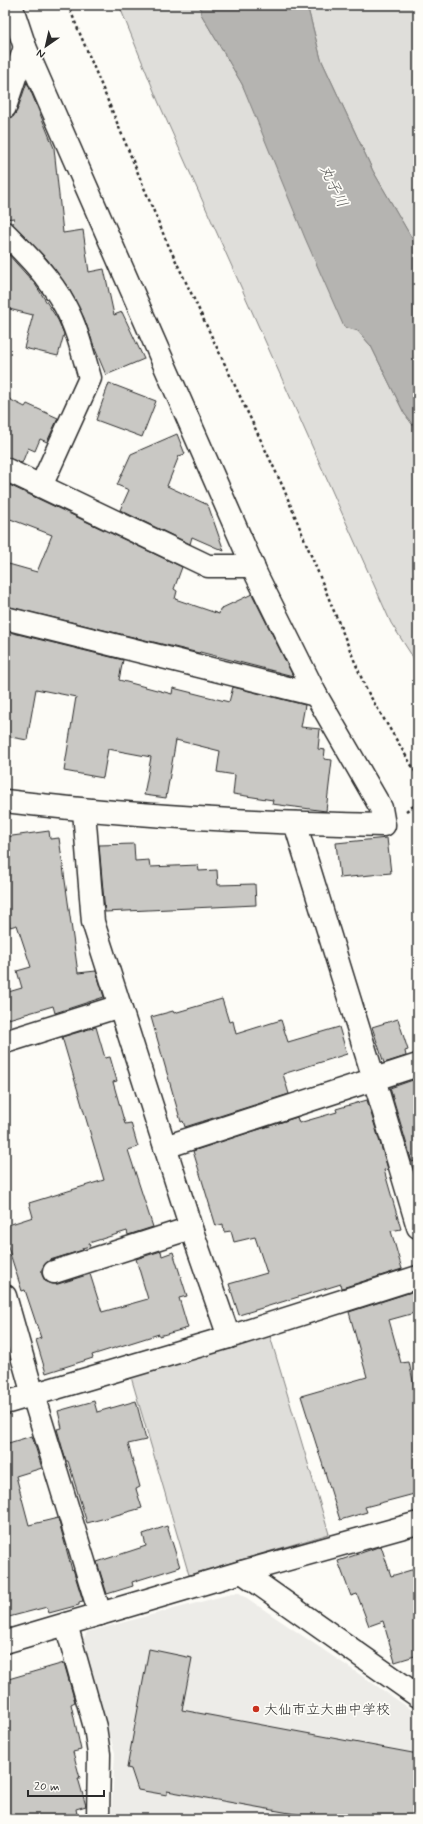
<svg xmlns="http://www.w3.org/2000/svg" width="423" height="1824" font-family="Mynerve,'Klee One',sans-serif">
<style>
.built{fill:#edece8}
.green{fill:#dfdeda;stroke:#858482}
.water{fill:#b5b4b1;stroke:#7e7d7b}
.building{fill:#c9c8c4;stroke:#2b2b2b}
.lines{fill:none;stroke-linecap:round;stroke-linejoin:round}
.street-casing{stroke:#2b2b2b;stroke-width:25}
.path{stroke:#2b2b2b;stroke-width:2.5;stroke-dasharray:3 3;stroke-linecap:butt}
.street{stroke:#fdfcf7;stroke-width:22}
.poi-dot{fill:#c8321e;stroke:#fdfcf7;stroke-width:1.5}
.labels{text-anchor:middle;stroke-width:3.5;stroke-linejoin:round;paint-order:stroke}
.poi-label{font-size:14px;fill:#2b2b2b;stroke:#fdfcf7;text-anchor:start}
.water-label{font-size:15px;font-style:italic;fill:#5b5b5a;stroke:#fdfcf7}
</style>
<rect width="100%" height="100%" fill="#fdfcf7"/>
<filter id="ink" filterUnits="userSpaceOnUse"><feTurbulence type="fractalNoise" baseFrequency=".025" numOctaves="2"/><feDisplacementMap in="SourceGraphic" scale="8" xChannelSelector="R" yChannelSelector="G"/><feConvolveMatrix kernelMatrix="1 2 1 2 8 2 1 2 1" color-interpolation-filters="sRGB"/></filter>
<g filter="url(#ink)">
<!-- built -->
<path class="built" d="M 238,1592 L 418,1714 L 418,1819 L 111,1819 L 115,1753 L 81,1643 L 87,1632 Z"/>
<!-- green -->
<g class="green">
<path d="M 119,5 L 200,5 L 201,14 L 242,84 L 358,331 L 371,346 L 404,413 L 418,432 L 418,665 L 391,623 L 158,101 Z"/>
<path d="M 307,5 L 418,5 L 418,249 L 373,171 L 321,59 Z"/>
<path d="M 270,1336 L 329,1534 L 189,1575 L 131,1377 Z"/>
</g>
<!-- water -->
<path class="water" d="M 200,5 L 307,5 L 321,59 L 373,171 L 418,249 L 418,432 L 404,413 L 371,346 L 358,331 L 344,327 L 305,238 L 242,84 L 201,14 Z"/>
<!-- building -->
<g class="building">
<path d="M 27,82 L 54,148 L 63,233 L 83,230 L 89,272 L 104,269 L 114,315 L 122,312 L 144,359 L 106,375 L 95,349 L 84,318 L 69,289 L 47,259 L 13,224 L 14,218 L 5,219 L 5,119 L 13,117 L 17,111 Z"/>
<path d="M 7,253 L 35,284 L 58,320 L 64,334 L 58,356 L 24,348 L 33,315 L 5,308 L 5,263 Z"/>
<path d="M 109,383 L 156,401 L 142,437 L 96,420 Z"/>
<path d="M 5,397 L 25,407 L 27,404 L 58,418 L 47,442 L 40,439 L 35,451 L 28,448 L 22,463 L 5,457 Z"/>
<path d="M 177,434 L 185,454 L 179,456 L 167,486 L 208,505 L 224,551 L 192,537 L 190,544 L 120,510 L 129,490 L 117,485 L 131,454 Z"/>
<path d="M 5,483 L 182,567 L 174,589 L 177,591 L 175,599 L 219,614 L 220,609 L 252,594 L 293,676 L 200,652 L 199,653 L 5,606 L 5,563 L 37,572 L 52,535 L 5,517 Z"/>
<path d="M 5,631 L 123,660 L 119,680 L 172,694 L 173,688 L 229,702 L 233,687 L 305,705 L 301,727 L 320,729 L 318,749 L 325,750 L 324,759 L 332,760 L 326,811 L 272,804 L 273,800 L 233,794 L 235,775 L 217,772 L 220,751 L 176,740 L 166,798 L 144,795 L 151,757 L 108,749 L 103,778 L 64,771 L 76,697 L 36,689 L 27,740 L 5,736 Z"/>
<path d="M 49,831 L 50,839 L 59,838 L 78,973 L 96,971 L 104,997 L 55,1013 L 53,1006 L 5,1020 L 5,993 L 22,988 L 17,971 L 31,967 L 17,925 L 10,927 L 5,905 L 5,837 Z"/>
<path d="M 387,838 L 391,873 L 340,878 L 336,843 Z"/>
<path d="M 134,844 L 135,861 L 149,860 L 150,867 L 198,865 L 199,871 L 217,870 L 218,885 L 255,884 L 256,905 L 105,912 L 99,845 Z"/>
<path d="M 222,999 L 229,1022 L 233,1021 L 236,1034 L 281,1020 L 288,1042 L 339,1027 L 347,1054 L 283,1074 L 289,1094 L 185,1127 L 183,1121 L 181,1122 L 151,1017 L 173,1011 L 174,1013 Z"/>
<path d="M 398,1019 L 408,1050 L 405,1051 L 406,1056 L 384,1063 L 372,1027 Z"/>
<path d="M 96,1027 L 105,1058 L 110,1057 L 117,1081 L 113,1082 L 125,1124 L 131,1123 L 138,1147 L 128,1150 L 153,1227 L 128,1235 L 127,1231 L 89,1243 L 90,1246 L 82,1248 L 83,1250 L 50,1260 L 45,1264 L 42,1269 L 42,1275 L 45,1281 L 52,1284 L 58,1284 L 90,1274 L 102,1312 L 148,1299 L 136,1259 L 161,1251 L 162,1256 L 173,1252 L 187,1296 L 179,1298 L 188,1328 L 159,1336 L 159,1334 L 92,1355 L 93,1358 L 46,1373 L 36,1340 L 41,1338 L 25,1290 L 22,1291 L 5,1238 L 5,1226 L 33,1217 L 29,1203 L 104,1180 L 62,1037 Z"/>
<path d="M 413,1080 L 418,1095 L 418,1160 L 412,1162 L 390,1088 Z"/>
<path d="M 367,1100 L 388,1169 L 384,1170 L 401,1229 L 391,1231 L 402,1269 L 342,1288 L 341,1284 L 239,1315 L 229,1284 L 267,1273 L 255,1237 L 234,1242 L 231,1231 L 224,1232 L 223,1224 L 216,1226 L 193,1151 L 297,1117 L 299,1123 L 337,1112 L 336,1109 Z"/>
<path d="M 418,1290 L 418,1312 L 389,1320 L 401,1363 L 409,1362 L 418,1405 L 418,1493 L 365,1507 L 367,1512 L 340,1520 L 301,1396 L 367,1377 L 349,1312 Z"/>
<path d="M 94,1401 L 97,1412 L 136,1401 L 146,1440 L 128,1444 L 140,1487 L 136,1489 L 142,1508 L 87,1523 L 68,1461 L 66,1461 L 57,1429 L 62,1428 L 58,1411 Z"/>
<path d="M 32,1436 L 42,1468 L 16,1476 L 29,1525 L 58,1518 L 72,1570 L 73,1569 L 83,1601 L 79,1602 L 79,1605 L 49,1613 L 47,1607 L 5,1618 L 5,1444 Z"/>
<path d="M 167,1526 L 180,1567 L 132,1582 L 133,1586 L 107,1594 L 97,1562 L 146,1546 L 143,1534 Z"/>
<path d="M 381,1546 L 391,1576 L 418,1568 L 418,1655 L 395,1662 L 383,1621 L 369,1626 L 357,1594 L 351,1596 L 338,1561 Z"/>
<path d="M 149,1649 L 192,1658 L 182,1710 L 418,1754 L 418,1819 L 323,1819 L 167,1791 L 167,1795 L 138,1790 L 131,1769 L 127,1768 Z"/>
<path d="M 64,1663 L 75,1702 L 71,1704 L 81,1750 L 73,1752 L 80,1778 L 78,1778 L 86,1806 L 76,1809 L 78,1819 L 5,1819 L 5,1680 Z"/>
</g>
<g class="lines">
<!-- street casing -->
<g class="street-casing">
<g id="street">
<path d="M 5,107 L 25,47"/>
<path d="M 5,233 C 27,255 50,278 65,306 C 77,328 83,354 90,378 L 41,486"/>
<path d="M 5,469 L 208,566 L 253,566"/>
<path d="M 5,618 L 316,695"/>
<path d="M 5,801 C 131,816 258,823 384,825 L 381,808 L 316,695 L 257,576 L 25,47 L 11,5"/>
<path d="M 84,811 L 93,922 L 191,1228 L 229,1337"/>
<path d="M 295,823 L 374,1079 L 418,1227"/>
<path d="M 5,1042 L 120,1006"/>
<path d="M 165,1147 L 418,1065"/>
<path d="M 54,1272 L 191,1228"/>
<path d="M 5,1296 L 33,1395 L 100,1614"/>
<path d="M 5,1403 L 229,1337 L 418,1277"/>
<path d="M 242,1572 L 418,1696"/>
<path d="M 66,1624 L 95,1727 L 99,1754 L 98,1819"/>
<path d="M 5,1642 L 242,1572 L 418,1523"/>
</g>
</g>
<!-- path -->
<g class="path">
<path d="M 68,5 L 165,238 L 283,487 L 366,689 L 418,776"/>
<path d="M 406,811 L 418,803"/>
</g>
<!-- street -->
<use href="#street" class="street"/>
</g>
</g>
<!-- markers -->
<circle class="poi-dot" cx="256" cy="1709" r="4"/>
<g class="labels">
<!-- poi labels -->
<g class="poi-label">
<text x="264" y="1714">大仙市立大曲中学校</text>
</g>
<!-- water labels -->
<g class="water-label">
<text transform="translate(334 186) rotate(64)" y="5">丸子川</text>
</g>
</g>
<!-- margin -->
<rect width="423" height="1824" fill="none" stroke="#fdfcf7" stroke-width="20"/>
<rect x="10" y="10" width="403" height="1804" fill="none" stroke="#2b2b2b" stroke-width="1.5" filter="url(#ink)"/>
<!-- north arrow -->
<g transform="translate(46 46) rotate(214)" stroke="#fdfcf7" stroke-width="3" paint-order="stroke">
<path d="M0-3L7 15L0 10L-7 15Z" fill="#2b2b2b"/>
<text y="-6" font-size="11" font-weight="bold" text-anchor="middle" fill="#2b2b2b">N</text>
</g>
<!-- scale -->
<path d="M28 1790v6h76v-6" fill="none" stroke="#2b2b2b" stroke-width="2"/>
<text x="34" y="1790" font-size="12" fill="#2b2b2b" stroke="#fdfcf7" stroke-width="3" paint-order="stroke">20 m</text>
</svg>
